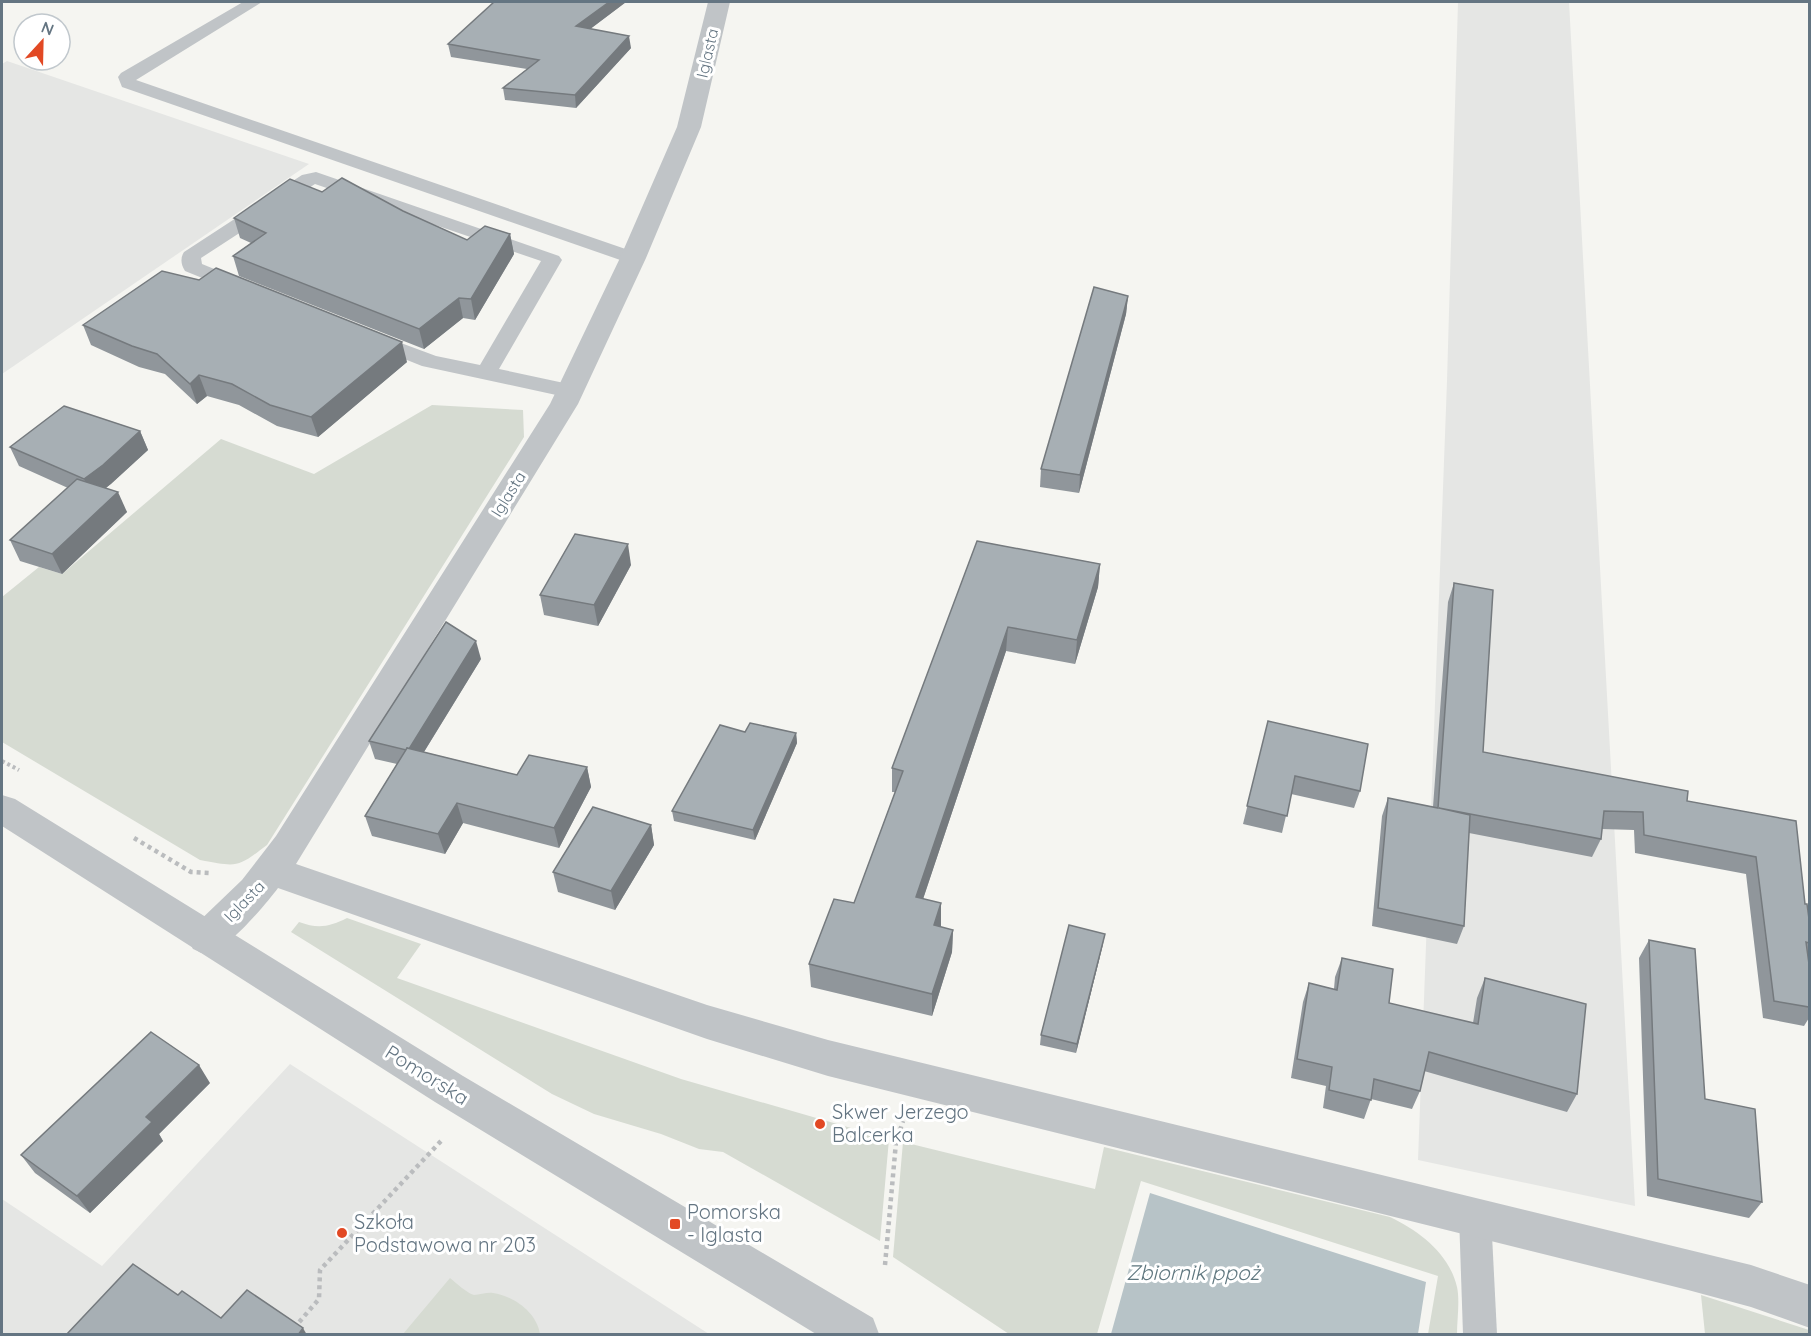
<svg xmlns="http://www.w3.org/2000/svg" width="1811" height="1336" font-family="Quicksand,sans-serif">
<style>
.built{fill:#e5e6e4}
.green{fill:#d6dbd2}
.water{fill:#b7c3c7}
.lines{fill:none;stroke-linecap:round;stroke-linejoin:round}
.path-far1{stroke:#babcbe;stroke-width:4;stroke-dasharray:3 3;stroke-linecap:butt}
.path{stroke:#babcbe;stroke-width:4.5;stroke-dasharray:4 4;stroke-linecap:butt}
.service{fill:#c0c4c7;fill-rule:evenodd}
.minor{fill:#c0c4c7;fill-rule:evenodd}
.tertiary{fill:#c0c4c7;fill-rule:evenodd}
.wall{fill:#90969b}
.shaded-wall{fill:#757a7e}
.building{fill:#a7afb4;stroke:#757a7e;stroke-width:1.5}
.poi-dot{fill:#e24924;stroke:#fff;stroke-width:2}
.labels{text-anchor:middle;stroke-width:6;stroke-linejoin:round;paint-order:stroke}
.street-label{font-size:16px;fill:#647582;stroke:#fff}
.near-street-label{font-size:20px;fill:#647582;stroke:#fff}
.near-poi-label{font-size:20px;fill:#647582;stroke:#fff;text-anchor:start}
.near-water-label{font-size:21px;font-style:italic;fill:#5f777f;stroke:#fff}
</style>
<rect width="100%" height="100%" fill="#f5f5f1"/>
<!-- built -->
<g class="built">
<path d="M 1458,2 L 1569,2 L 1635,1206 L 1418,1160 L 1447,381 Z"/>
<path d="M 7,61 L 309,164 L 2,374 L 2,64 Z"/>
<path d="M 290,1064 L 709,1334 L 2,1334 L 2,1199 L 102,1266 Z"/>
</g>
<!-- green -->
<g class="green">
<path d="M 432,405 L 523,410 L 524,437 L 267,845 C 237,868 238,867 200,860 L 2,742 L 2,597 L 39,567 L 62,574 L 221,439 L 314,474 Z"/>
<path d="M 347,918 L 421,944 L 397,978 L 681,1079 L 889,1139 L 880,1241 L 723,1152 L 699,1149 L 661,1134 L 594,1114 L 552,1094 L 291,932 L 299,922 C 318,929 329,927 347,918 Z"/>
<path d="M 903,1142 L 1095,1189 L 1104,1147 L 1390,1217 C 1419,1231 1449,1253 1457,1287 C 1460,1301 1457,1320 1457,1334 L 1428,1334 L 1438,1276 L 1141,1181 L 1097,1334 L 1009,1334 L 893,1257 Z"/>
<path d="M 450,1278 C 456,1283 467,1293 474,1295 C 480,1295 487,1292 493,1293 C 514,1296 537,1313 540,1334 L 403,1334 Z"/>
<path d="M 1701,1295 L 1809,1330 L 1809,1334 L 1705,1334 Z"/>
</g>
<!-- water -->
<path class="water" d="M 1150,1193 L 1426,1282 L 1418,1334 L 1111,1334 Z"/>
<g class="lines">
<!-- path-far1 -->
<path class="path-far1" d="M 2,761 L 19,770"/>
<!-- path -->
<g class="path">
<path d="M 134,838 L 191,872 L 210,873"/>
<path d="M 885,1265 L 896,1142 L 903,1121"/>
<path d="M 294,1328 L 319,1299 L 320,1270 L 442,1140"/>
</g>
<!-- service -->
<g class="service">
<path d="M 243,2 L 262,2 L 136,80 L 640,254 L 643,258 L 640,262 L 626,262 L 122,87 L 118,77 L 121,73 Z"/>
<path d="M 316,172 L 559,256 L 562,260 L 499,369 L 578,386 L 581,391 L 578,396 L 570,398 L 422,366 L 367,344 L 363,339 L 367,334 L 374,333 L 436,356 L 480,365 L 541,261 L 315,184 L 201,258 L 202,264 L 246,282 L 249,286 L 246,290 L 232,290 L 185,271 C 181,265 180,258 184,252 L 302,175 Z"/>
<path d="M 1475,1200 L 1487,1204 L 1491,1215 L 1497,1334 L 1463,1334 L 1459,1215 L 1463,1204 Z"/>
</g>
<!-- minor -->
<path class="minor" d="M 708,2 L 730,2 L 701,127 L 646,258 L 578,404 L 296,864 L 707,1005 L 828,1040 L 1751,1265 L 1810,1285 L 1810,1328 L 1751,1307 L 1688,1290 L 828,1076 L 707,1039 L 278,888 C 267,903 224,954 206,954 C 202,954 196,950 193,949 L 187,938 L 193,927 L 242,880 L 276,836 L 550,404 L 620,258 L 677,127 Z"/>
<!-- tertiary -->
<path class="tertiary" d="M 2,795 L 15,799 L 463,1076 L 873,1318 L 879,1334 L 816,1334 L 435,1102 L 2,826 Z"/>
</g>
<!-- wall -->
<g class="wall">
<path d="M 626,2 L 590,29 L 631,48 L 576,108 L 505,100 L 503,88 L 527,69 L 451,57 L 448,44 Z"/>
<path d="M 322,192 L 403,211 L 467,240 L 510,234 L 514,254 L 475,320 L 463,318 L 424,349 L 239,276 L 233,256 L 251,243 L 240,238 L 234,218 Z"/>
<path d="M 1128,296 L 1126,314 L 1079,493 L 1040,487 L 1041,469 Z"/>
<path d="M 83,325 L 407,362 L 318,437 L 277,426 L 239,405 L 207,396 L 197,404 L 165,374 L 139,367 L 91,345 Z"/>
<path d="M 140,431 L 148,450 L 106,488 L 127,512 L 62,574 L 20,561 L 10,540 L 68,488 L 19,466 L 10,447 Z"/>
<path d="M 977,541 L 1100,564 L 1098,587 L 1075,664 L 1006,651 L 923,899 L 940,927 L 953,930 L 952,952 L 932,1016 L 811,987 L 809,964 L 854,903 L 895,792 L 892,792 L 892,768 Z"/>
<path d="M 631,565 L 598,626 L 544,615 L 540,595 Z"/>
<path d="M 1454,583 L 1483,752 L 1687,801 L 1796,821 L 1805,904 L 1809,919 L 1809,950 L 1808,952 L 1809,964 L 1809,1018 L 1804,1026 L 1763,1018 L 1746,874 L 1635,853 L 1634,830 L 1602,829 L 1601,839 L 1592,857 L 1469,833 L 1464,926 L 1457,944 L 1372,926 L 1382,816 L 1388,798 L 1433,807 L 1448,602 Z"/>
<path d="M 481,659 L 424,752 L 517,775 L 587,767 L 591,787 L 559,848 L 463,823 L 445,854 L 372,836 L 365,816 L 397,764 L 375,759 L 369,741 Z"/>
<path d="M 1268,721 L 1360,791 L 1354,808 L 1291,794 L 1282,833 L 1243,824 Z"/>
<path d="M 745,732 L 796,733 L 797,743 L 755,840 L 674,821 L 672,811 Z"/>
<path d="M 651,825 L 654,845 L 615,910 L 558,892 L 553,872 Z"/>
<path d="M 1649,940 L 1705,1099 L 1762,1202 L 1749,1218 L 1647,1196 L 1639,958 Z"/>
<path d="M 1103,944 L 1076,1053 L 1040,1045 L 1041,1035 Z"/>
<path d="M 1342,958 L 1389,1003 L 1473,1023 L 1477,998 L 1485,978 L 1577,1094 L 1567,1112 L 1424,1071 L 1420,1091 L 1412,1109 L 1371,1099 L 1364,1119 L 1323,1108 L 1326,1086 L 1291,1078 L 1303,1002 L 1309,983 L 1334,989 L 1335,977 Z"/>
<path d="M 210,1083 L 159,1134 L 163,1141 L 90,1213 L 35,1173 L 21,1155 Z"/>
</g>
<!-- shaded-wall -->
<g class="shaded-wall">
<path d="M 609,2 L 626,2 L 577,39 L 576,26 Z"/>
<path d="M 629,36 L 631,48 L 576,108 L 575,95 Z"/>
<path d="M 510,234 L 514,254 L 475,320 L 471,299 Z"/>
<path d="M 1128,296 L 1126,314 L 1079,493 L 1080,475 Z"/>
<path d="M 459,298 L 463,318 L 424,349 L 419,329 Z"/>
<path d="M 402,342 L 407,362 L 318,437 L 311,417 Z"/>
<path d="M 199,375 L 207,396 L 197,404 L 190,384 Z"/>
<path d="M 140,431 L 148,450 L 111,484 L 92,498 L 84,479 Z"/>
<path d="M 118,492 L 127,512 L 62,574 L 52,554 Z"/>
<path d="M 628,544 L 631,565 L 598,626 L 594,605 Z"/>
<path d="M 1100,564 L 1098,587 L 1075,664 L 1077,640 Z"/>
<path d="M 1008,627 L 1006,651 L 916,920 L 916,897 Z"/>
<path d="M 476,641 L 481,659 L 414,768 L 408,750 Z"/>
<path d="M 796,733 L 797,743 L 755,840 L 753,830 Z"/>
<path d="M 587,767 L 591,787 L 559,848 L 554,828 Z"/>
<path d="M 457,803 L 463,823 L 445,854 L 438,834 Z"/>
<path d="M 651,825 L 654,845 L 615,910 L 611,891 Z"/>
<path d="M 941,903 L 941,926 L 934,948 L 934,925 Z"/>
<path d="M 953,930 L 952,952 L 932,1016 L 932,994 Z"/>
<path d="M 1105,934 L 1103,944 L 1076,1053 L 1077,1044 Z"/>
<path d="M 199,1065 L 210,1083 L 159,1134 L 163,1141 L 90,1213 L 77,1196 L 146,1117 Z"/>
<path d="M 303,1328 L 307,1335 L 298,1335 Z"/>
</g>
<!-- building -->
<g class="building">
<path d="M 494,2 L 609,2 L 576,26 L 629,36 L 575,95 L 503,88 L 539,60 L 448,44 Z"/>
<path d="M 342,178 L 403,211 L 467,240 L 485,226 L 510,234 L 471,299 L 459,298 L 419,329 L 233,256 L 266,233 L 234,218 L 290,179 L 322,192 Z"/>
<path d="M 216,268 L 402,342 L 311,417 L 270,405 L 232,384 L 199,375 L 190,384 L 157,354 L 132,346 L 83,325 L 162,271 L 199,280 Z"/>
<path d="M 1094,287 L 1128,296 L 1080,475 L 1041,469 Z"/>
<path d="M 64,406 L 140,431 L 103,465 L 84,479 L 10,447 Z"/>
<path d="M 77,479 L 118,492 L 52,554 L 10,540 Z"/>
<path d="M 575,534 L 628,544 L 594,605 L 540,595 Z"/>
<path d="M 977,541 L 1100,564 L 1077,640 L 1008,627 L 916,897 L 941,903 L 934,925 L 953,930 L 932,994 L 809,964 L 834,899 L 854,903 L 903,771 L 892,768 Z"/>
<path d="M 1454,583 L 1493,590 L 1483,752 L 1688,791 L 1687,801 L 1796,821 L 1805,904 L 1807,904 L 1809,919 L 1809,943 L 1806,942 L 1809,964 L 1809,1007 L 1774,1001 L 1756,857 L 1644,835 L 1643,812 L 1604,811 L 1601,839 L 1439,808 L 1470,815 L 1464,926 L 1378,908 L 1388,798 L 1438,808 Z"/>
<path d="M 446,622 L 476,641 L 409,749 L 407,748 L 406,750 L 369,741 Z"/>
<path d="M 1268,721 L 1368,744 L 1360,791 L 1295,776 L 1287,816 L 1247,806 Z"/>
<path d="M 750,723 L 796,733 L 753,830 L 672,811 L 720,725 L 745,732 Z"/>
<path d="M 407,748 L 517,775 L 529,755 L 587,767 L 554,828 L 457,803 L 438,834 L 365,816 Z"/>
<path d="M 593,807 L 651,825 L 611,891 L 553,872 Z"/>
<path d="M 1069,925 L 1105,934 L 1077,1044 L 1041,1035 Z"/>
<path d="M 1649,940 L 1695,949 L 1705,1099 L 1755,1109 L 1762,1202 L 1658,1179 Z"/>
<path d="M 1342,958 L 1393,969 L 1389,1003 L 1478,1024 L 1485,978 L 1586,1004 L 1577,1094 L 1429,1052 L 1420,1091 L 1374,1079 L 1371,1100 L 1329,1090 L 1332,1067 L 1297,1059 L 1309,983 L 1337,990 Z"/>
<path d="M 151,1032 L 199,1065 L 146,1117 L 152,1122 L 77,1196 L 21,1155 Z"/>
<path d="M 133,1264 L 178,1295 L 182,1291 L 221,1318 L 247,1290 L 303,1328 L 298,1335 L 66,1335 Z"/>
</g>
<!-- markers -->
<g class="poi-dot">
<circle cx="820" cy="1124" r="6"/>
<rect x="669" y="1218" width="12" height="12" rx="3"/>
<circle cx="342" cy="1233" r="6"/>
</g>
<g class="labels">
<!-- street labels -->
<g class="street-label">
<text transform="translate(707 53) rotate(-77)" y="6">Iglasta</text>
<text transform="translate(508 494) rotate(-58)" y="6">Iglasta</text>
<text transform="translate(244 901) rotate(-46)" y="6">Iglasta</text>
</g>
<!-- near-street labels -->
<g class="near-street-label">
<text transform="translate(427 1075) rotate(32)" y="7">Pomorska</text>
</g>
<!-- near-poi labels -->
<g class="near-poi-label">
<text x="832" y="1119">Skwer Jerzego<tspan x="832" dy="23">Balcerka</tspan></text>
<text x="687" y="1219">Pomorska<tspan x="687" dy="23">- Iglasta</tspan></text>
<text x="354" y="1229">Szkoła<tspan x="354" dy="23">Podstawowa nr 203</tspan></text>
</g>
<!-- near-water labels -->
<g class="near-water-label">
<text x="1193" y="1280">Zbiornik ppoż</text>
</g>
</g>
<!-- border -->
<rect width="1811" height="1336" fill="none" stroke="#647582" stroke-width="6"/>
<!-- north arrow -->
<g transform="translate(42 42) rotate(22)"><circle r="28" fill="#ffffff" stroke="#c1c8cd" stroke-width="1.5"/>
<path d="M0-4.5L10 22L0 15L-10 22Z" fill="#e24924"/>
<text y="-9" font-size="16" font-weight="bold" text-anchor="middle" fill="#647582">N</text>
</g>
</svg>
